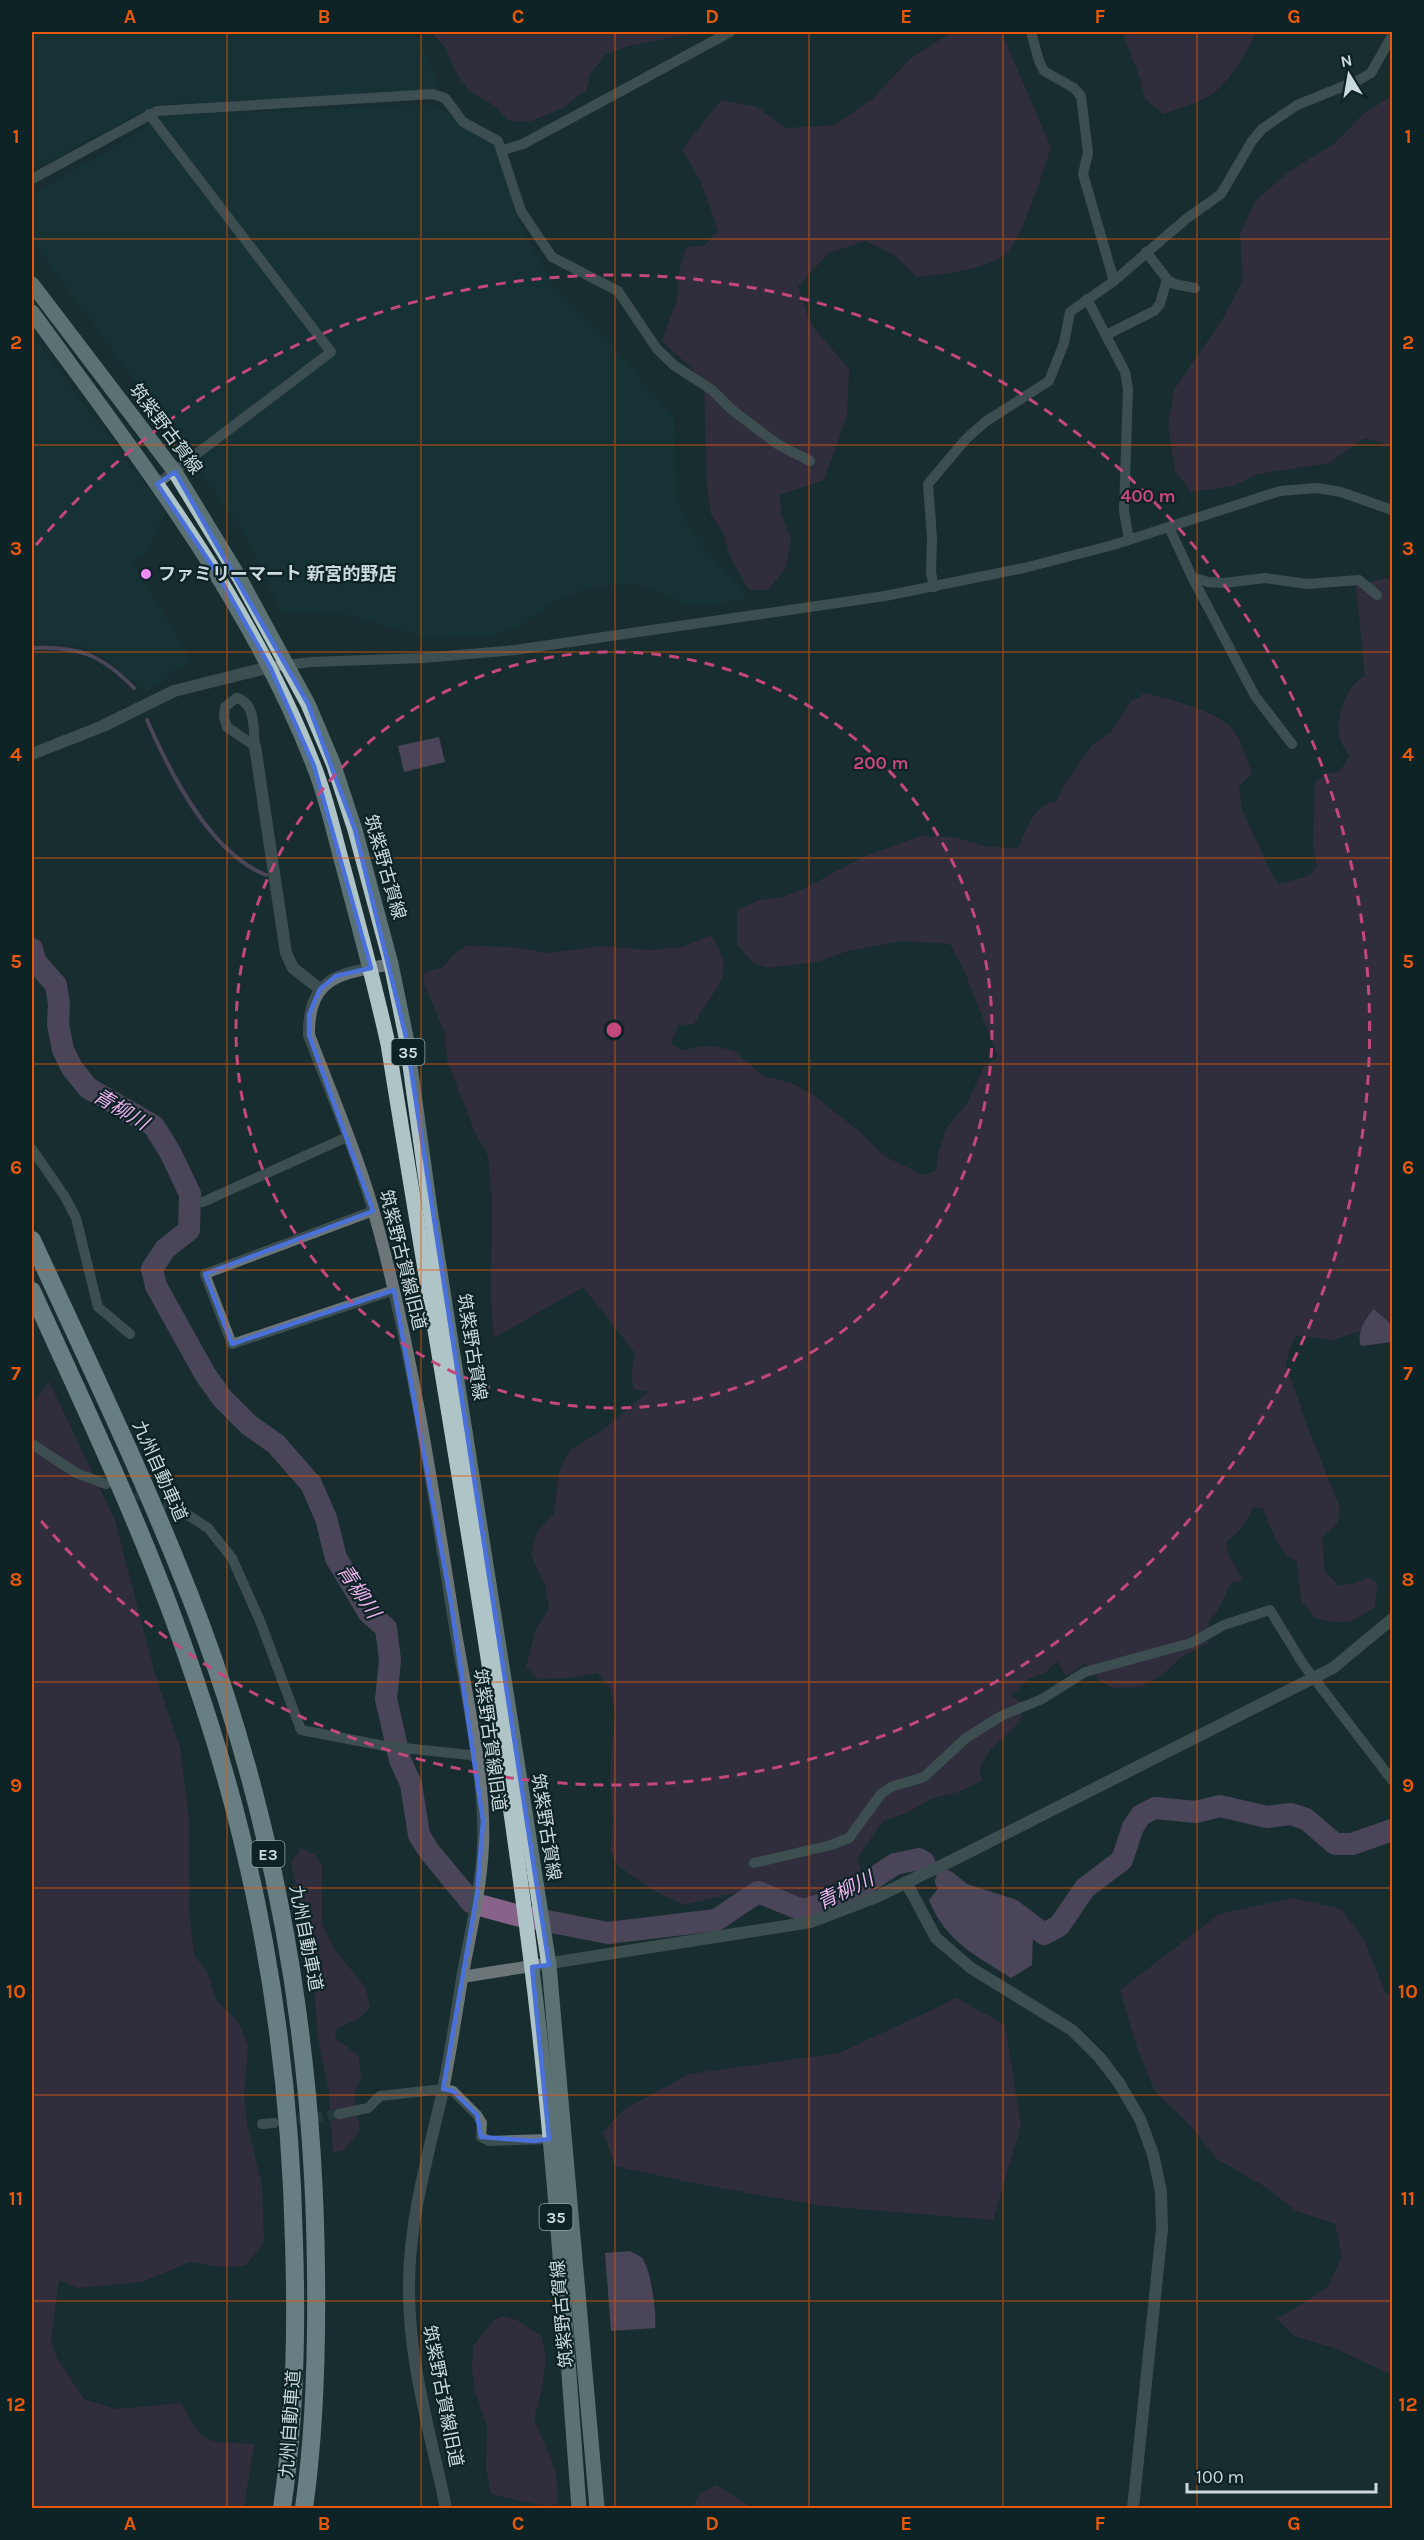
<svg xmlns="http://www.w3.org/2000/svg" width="1424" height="2540" font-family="Karla,'Noto Sans JP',sans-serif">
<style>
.built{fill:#17383b}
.green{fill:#4e2d4f}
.water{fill:#886389}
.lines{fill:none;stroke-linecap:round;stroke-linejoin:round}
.stream{stroke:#886389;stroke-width:4}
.river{stroke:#886389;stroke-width:22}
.minor-tunnel{stroke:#32474a;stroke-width:10;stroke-dasharray:10 5;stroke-linecap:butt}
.minor{stroke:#6c7678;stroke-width:10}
.tertiary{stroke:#6c7678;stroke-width:12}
.primary{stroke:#aec4c7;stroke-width:15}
.motorway{stroke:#c8e3e6;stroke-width:18}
.marked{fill:none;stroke:#4971d9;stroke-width:4.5;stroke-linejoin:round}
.grid{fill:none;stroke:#e8590c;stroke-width:1.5;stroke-opacity:0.55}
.ring{fill:none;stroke:#c5487b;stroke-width:3;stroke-dasharray:10 8}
.poi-dot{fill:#f18bf5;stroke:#0d2326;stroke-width:2}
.labels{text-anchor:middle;stroke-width:4.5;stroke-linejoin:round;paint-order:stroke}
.shield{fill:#0d2326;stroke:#93a3a5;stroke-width:1.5}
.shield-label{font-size:16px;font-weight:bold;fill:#cddadc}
.street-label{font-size:18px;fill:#cddadc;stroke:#0d2326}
.poi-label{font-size:18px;font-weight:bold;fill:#cddadc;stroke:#0d2326;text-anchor:start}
.water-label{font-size:20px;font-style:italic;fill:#ebb1ec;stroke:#0d2326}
.centre{fill:#c5487b;stroke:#0d2326;stroke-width:3}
.ring-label{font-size:18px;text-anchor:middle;font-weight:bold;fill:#c5487b;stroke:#0d2326;stroke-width:4.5;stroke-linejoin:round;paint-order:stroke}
.neatline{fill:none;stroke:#e8590c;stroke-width:2}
.grid-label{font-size:20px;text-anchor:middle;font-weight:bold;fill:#e8590c}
</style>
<rect width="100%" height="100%" fill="#172d30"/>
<!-- built -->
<g class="built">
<path d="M 32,32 L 405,32 L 420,38 L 439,89 L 155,105 L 32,170 Z"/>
<path d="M 429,104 L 447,113 L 460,127 L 491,140 L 504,163 L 512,201 L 523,232 L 553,285 L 596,327 L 674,418 L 676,495 L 690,530 L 749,600 L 690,606 L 642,585 L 598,586 L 559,599 L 515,629 L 488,636 L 427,638 L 348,615 L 281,611 L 243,531 L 32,240 L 32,195 L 165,116 Z"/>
<path d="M 32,335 L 166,512 L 155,531 L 150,551 L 132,562 L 191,659 L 146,692 L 93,649 L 32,639 Z"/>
</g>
<!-- green -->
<g class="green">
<path d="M 431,32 L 699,32 L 629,46 L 606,54 L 590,74 L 586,90 L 563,108 L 528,122 L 509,121 L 495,106 L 469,91 L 455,71 L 446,48 Z"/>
<path d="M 952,32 L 1001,32 L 1051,147 C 1043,170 1021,246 1002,257 C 978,271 944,274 917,277 L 894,255 L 865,241 L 829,253 L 798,286 L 810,323 L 849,369 L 847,416 L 824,480 L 780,495 L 781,514 L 791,538 L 786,568 L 768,590 L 749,590 L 730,557 L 723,532 L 711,515 L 707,485 L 704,385 L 692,369 L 662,341 L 677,300 L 678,275 L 686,248 L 705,245 L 718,231 L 701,182 L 682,149 L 721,100 L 757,107 L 786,128 L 835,125 L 872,99 L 910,59 Z"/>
<path d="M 1122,32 L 1256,32 C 1247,52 1231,80 1212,94 C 1199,103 1179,108 1164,114 L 1145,99 L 1139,75 Z"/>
<path d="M 1392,96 L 1392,446 L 1365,438 L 1329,463 L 1258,474 L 1233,486 L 1191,492 L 1175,471 L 1168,426 L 1174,390 L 1222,320 L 1243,280 L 1240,234 L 1256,200 L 1290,171 L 1335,143 L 1363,114 Z"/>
<path d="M 1386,578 L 1392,581 L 1392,1325 L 1374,1309 L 1367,1316 L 1361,1331 L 1333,1340 L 1296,1336 L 1290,1347 L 1286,1364 L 1307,1425 L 1340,1508 L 1338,1523 L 1322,1538 L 1325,1571 L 1338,1585 L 1352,1584 L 1370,1577 L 1377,1584 L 1375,1607 L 1350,1622 L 1332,1622 L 1315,1618 L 1301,1601 L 1297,1562 C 1278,1553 1270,1527 1263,1508 L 1253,1507 L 1243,1527 L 1226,1543 L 1230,1558 L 1243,1580 L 1231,1583 L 1217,1612 L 1209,1621 L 1208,1643 L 1183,1656 L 1161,1676 L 1140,1687 L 1113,1688 L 1100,1681 L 1085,1663 L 1066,1676 L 1057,1661 L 1046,1672 L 1028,1679 L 1011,1696 L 1023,1703 L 1020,1722 L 991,1749 L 979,1769 L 982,1781 L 958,1792 L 931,1799 L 907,1813 L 883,1821 L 858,1857 L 861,1872 L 847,1891 L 806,1906 L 780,1894 L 748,1890 L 684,1905 L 657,1892 L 618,1866 L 610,1851 L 613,1822 L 610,1780 L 612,1744 L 616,1712 L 609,1686 L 597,1673 L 570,1678 L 537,1679 L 526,1667 L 536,1629 L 549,1608 L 545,1585 L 531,1555 L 537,1532 L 554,1514 L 559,1472 L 570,1450 L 603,1430 L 648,1392 L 634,1389 L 631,1374 L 635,1353 L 583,1287 L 494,1338 L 491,1301 L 492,1201 L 488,1156 L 474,1130 L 447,1060 L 445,1033 L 423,982 L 425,972 L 443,967 L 453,955 L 467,945 L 520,948 L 548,953 L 601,946 L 650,950 L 682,947 L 711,935 C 739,977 714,986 694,1024 L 678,1025 L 671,1043 L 680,1050 L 710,1046 L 733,1050 L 763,1076 L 792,1083 L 812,1094 L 860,1132 L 884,1156 L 923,1175 L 936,1171 L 938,1153 L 947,1127 L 966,1105 L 984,1067 L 998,1057 L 964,970 L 950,944 L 902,941 L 848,951 L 816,962 L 768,968 L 753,963 L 737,945 L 737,910 L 759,900 L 783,897 L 807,887 L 863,857 L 920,836 L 953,837 L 989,847 L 1018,848 C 1027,830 1034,803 1057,801 L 1064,785 L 1092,745 L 1111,732 L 1130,702 L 1145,693 C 1168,699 1209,709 1227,724 C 1241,735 1246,758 1252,774 L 1239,786 L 1242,809 L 1271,873 L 1279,884 L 1308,876 L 1317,867 L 1313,847 L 1315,782 L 1325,774 L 1340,771 L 1349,756 C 1346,751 1341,744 1340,739 C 1335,718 1346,685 1365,676 L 1356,585 Z"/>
<path d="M 49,1381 L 115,1520 L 154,1671 L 180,1748 L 189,1817 L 189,1909 L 194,1955 L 208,1973 L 216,2000 L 239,2023 L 248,2046 L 244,2095 L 247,2124 L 262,2185 L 264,2243 L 245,2266 L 220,2267 L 190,2262 L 142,2282 L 77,2288 L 59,2280 L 51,2342 L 57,2358 L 84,2399 L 116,2409 L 181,2403 C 205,2448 205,2441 254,2444 L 244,2508 L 32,2508 L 32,1405 Z"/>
<path d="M 301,1848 L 315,1855 L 322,1865 L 322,1924 L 333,1947 L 365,1987 L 370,2008 L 357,2020 L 337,2028 L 335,2038 L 359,2056 L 361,2079 L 354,2093 L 360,2131 L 344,2150 L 333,2153 L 329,2092 L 318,2039 L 312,1957 L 291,1863 Z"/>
<path d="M 1293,1898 L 1341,1909 L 1364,1939 L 1384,1991 L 1392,1997 L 1392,2375 L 1334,2348 L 1294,2336 L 1277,2319 L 1328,2287 L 1342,2256 L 1335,2224 L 1296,2211 L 1267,2188 L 1217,2159 L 1188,2123 L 1155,2092 L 1137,2047 L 1120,1990 L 1219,1914 Z"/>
<path d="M 957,1998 L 1005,2025 L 1021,2126 L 993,2220 L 822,2206 L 698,2184 L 615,2166 L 603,2132 L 623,2110 L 689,2074 L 839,2053 Z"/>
<path d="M 503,2316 L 517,2320 L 542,2337 L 546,2358 L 542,2389 L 534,2419 L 556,2472 L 558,2504 L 547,2507 L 491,2494 L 486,2468 L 487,2427 L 476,2394 L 472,2371 L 473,2346 L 494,2320 Z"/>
<path d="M 717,2485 L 752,2508 L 693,2508 L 699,2494 Z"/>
</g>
<!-- water -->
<g class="water">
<path d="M 439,737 L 445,762 L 404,772 L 398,746 Z"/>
<path d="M 1374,1309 L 1392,1325 L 1392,1342 L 1361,1346 C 1356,1334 1365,1318 1374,1309 Z"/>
<path d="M 940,1886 L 960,1901 L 1012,1919 L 1033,1936 L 1032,1965 L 1011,1978 C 975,1955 946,1942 929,1900 Z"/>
<path d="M 630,2251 C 633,2253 639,2255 642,2258 C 651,2269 657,2315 655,2328 L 611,2331 L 605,2253 Z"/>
</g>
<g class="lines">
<!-- stream -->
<g class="stream">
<path d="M 32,648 C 78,646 101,654 134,688"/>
<path d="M 147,720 C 170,773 210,853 266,875"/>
</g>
<!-- river -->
<g class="river">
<path d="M 32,949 L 35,961 L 56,985 L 59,1004 L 58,1024 L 63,1050 L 72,1068 L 88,1088 L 154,1126 L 171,1154 L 190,1194 L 189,1230 L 165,1249 L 152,1269 L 156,1286 L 205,1374 L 222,1398 L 249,1425 L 276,1444 L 311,1484 L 326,1518 L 336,1558 L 369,1613 L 386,1628 L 390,1660 L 386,1699 L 400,1760 L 411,1784 L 419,1835 L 429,1851 L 472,1903 L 516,1915 L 608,1933 L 716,1920 L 758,1892 L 802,1910 L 830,1902 L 860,1887 L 895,1864 L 919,1859 L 924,1862"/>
<path d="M 946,1881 L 962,1894 L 1012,1910 L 1044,1934 L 1059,1926 L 1085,1888 L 1122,1860 L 1133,1827 L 1141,1815 L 1155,1808 L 1196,1812 L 1220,1806 L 1267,1817 L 1291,1814 L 1306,1819 L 1335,1844 L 1352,1844 L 1392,1830"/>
</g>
<!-- minor-tunnel -->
<g class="minor-tunnel">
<path d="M 121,1489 L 177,1508"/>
<path d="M 283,2122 L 339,2114"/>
</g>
<!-- minor -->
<g class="minor">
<path d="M 1031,32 L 1039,61 L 1044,71 L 1074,88 L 1081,96 L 1088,153 L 1083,174 L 1114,281"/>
<path d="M 149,114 L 331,352 L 157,484"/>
<path d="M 503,150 L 523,144 L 730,32"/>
<path d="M 32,179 L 157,111 L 433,94 L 445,98 L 463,122 L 498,141 L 521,211 L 552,257 L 618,291 L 657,349 L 675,366 L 712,390 L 731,409 L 777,444 L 810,461"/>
<path d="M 1167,279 L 1174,284 L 1195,288"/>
<path d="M 1087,299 L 1125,372 L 1128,389 L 1124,511 L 1129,540"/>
<path d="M 1106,335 L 1154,311 L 1160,304 L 1167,279 L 1146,252"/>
<path d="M 1169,527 L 1192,577 L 1208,582 L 1224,583 L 1265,578 L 1307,584 L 1359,580 L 1377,595"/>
<path d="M 1192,577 L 1255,696 L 1292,744"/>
<path d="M 934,587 L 931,573 L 932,538 L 928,484 L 966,439 L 985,422 L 1049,381 L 1064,343 L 1070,312 L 1114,281 L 1186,219 L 1221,194 L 1252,141 L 1262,129 L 1297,105 L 1359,80 L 1371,73 L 1392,36"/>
<path d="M 270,667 L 311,662 L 423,658 L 515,650 L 885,596 L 1024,568 L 1113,545 L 1280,491 L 1317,488 L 1341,492 L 1392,510"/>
<path d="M 236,698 C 256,702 253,728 255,746 L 227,727 L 224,717 L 225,707 Z"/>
<path d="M 32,1149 L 65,1197 L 76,1218 L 98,1307 L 130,1334"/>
<path d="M 203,1202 L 347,1137"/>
<path d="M 373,1211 L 205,1274 L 232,1344 L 394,1290"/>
<path d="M 32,1444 L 76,1473 L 106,1484"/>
<path d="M 177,1508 L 208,1528 L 232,1558 L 260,1621 L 301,1730 L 385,1746 L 470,1755 L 476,1758"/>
<path d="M 754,1863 L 831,1845 L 849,1838 L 881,1794 L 891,1787 L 924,1777 L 966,1738 L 1001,1716 L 1042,1699 L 1085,1672 L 1191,1643 L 1224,1625 L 1270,1610 L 1303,1664 L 1392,1780"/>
<path d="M 339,2114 L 368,2108 L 380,2096 L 443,2089 L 453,2091 L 477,2115 L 482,2123 L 481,2137 L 489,2141 L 549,2139"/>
<path d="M 262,2124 L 274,2123"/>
</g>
<!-- tertiary -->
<g class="tertiary">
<path d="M 255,746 L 286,953 L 293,968 L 320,989"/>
<path d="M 32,754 L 103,726 L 174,691 L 270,667"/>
<path d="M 391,964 C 342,974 308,975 309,1035 C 333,1098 361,1162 378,1227 C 413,1356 433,1489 454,1621 C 465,1690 486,1776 483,1846 C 481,1888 471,1931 463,1973 C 456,2015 450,2058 441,2099 C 427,2159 409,2223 409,2285 C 408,2361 431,2435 446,2508"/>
<path d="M 906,1882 L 936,1938 L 971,1968 L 1072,2030 L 1100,2058 L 1119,2083 L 1140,2119 L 1153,2154 L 1161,2192 L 1162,2229 L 1133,2508"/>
<path d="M 462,1977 L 811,1922 L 874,1898 L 955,1859 L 1333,1668 L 1392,1619"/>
</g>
<!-- primary -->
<g class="primary">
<path d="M 32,284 L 175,472 L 239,577 L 308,704 L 333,763 L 355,830 L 391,964 L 406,1037 L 430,1209 L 549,1965 L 597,2508"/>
<path d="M 32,312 C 136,455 248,597 313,764 C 325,793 332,825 340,855 C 357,918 374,981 388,1044 C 437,1349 492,1654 531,1961 C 554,2143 565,2326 579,2508"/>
</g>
<!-- motorway -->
<g class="motorway">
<path d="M 32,1240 C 90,1366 151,1492 200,1622 C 277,1829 314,2050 316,2271 C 317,2350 315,2430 304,2508"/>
<path d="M 32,1291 C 81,1399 132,1506 173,1617 C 199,1688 223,1761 241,1835 C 274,1968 291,2105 294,2243 C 297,2331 295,2421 282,2508"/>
</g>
</g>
<!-- marked area -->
<path d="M0 0H1424V2540H0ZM 175,472 L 308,704 L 355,830 L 406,1037 L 549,1965 L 532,1967 L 549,2139 L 534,2141 L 481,2137 L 477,2115 L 453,2091 L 443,2089 L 477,1894 L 483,1821 L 451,1603 L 394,1290 L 232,1344 L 205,1274 L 373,1211 L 309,1035 L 309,1015 L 320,989 L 336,976 L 371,968 L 314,766 L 270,667 L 217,573 L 157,484 Z" fill="#172d30" fill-opacity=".55" fill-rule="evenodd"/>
<path class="marked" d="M 175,472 L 308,704 L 355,830 L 406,1037 L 549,1965 L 532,1967 L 549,2139 L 534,2141 L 481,2137 L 477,2115 L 453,2091 L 443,2089 L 477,1894 L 483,1821 L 451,1603 L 394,1290 L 232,1344 L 205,1274 L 373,1211 L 309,1035 L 309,1015 L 320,989 L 336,976 L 371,968 L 314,766 L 270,667 L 217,573 L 157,484 Z"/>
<!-- grid -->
<path class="grid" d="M 227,32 L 227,2508M 421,32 L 421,2508M 615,32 L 615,2508M 809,32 L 809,2508M 1003,32 L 1003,2508M 1197,32 L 1197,2508M 32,239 L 1392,239M 32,445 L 1392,445M 32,652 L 1392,652M 32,858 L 1392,858M 32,1064 L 1392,1064M 32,1270 L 1392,1270M 32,1476 L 1392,1476M 32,1682 L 1392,1682M 32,1888 L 1392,1888M 32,2095 L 1392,2095M 32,2301 L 1392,2301"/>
<!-- distance rings -->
<g class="ring">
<circle cx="614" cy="1030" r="378"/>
<path d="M36 545A755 755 0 1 1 36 1515"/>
</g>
<!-- markers -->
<circle class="poi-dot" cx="146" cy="574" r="6"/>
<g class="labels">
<!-- shield labels -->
<g class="shield">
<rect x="391.5" y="1039" width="33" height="26" rx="4.5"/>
<rect x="251.5" y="1841" width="33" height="26" rx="4.5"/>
<rect x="539.5" y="2204" width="33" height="26" rx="4.5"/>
</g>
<g class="shield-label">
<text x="408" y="1058">35</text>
<text x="268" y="1860">E3</text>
<text x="556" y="2223">35</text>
</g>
<!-- street labels -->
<g class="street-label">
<text transform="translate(166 429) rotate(53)" y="6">筑紫野古賀線</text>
<text transform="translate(385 867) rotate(74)" y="6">筑紫野古賀線</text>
<text transform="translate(403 1260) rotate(76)" y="6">筑紫野古賀線旧道</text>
<text transform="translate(472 1347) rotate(81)" y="6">筑紫野古賀線</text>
<text transform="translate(160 1471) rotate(66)" y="6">九州自動車道</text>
<text transform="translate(490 1740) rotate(82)" y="6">筑紫野古賀線旧道</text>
<text transform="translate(546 1827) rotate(81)" y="6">筑紫野古賀線</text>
<text transform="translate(306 1938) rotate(79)" y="6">九州自動車道</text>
<text transform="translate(562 2314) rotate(-95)" y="6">筑紫野古賀線</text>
<text transform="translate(443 2396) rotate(79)" y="6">筑紫野古賀線旧道</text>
<text transform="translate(290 2424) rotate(-86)" y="6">九州自動車道</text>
</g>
<!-- poi labels -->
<g class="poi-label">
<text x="158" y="580">ファミリーマート 新宮的野店</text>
</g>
<!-- water labels -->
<g class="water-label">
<text transform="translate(121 1109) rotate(31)" y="7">青柳川</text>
<text transform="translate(359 1591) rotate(56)" y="7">青柳川</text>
<text transform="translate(845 1890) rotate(-26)" y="7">青柳川</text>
</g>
</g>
<circle cx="614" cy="1030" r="9" class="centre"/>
<g class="ring-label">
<text x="1148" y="502">400 m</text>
<text x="881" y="769">200 m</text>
</g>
<!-- border -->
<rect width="1424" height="2540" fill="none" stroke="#0d2326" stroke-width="66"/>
<!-- north arrow -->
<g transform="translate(1349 75) rotate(349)" stroke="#0d2326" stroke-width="4.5" paint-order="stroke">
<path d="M0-4.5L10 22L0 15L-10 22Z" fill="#cddadc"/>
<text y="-9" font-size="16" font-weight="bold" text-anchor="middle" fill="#cddadc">N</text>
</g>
<!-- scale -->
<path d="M1187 2483v9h189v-9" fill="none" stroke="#cddadc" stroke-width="3"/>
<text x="1196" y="2483" font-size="18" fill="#cddadc" stroke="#0d2326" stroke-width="4.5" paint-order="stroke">100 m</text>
<rect x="33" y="33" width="1358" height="2474" class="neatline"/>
<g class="grid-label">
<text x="130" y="23">A</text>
<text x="324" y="23">B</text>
<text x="518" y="23">C</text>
<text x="712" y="23">D</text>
<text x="906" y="23">E</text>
<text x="1100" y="23">F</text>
<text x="1294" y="23">G</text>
<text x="16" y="143">1</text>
<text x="1408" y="143">1</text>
<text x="16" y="349">2</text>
<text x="1408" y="349">2</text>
<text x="16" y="555">3</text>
<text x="1408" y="555">3</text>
<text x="16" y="761">4</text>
<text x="1408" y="761">4</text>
<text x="16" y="968">5</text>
<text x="1408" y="968">5</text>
<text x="16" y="1174">6</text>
<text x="1408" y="1174">6</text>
<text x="16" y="1380">7</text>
<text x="1408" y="1380">7</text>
<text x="16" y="1586">8</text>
<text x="1408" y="1586">8</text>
<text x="16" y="1792">9</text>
<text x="1408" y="1792">9</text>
<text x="16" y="1998">10</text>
<text x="1408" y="1998">10</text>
<text x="16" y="2205">11</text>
<text x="1408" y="2205">11</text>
<text x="16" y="2411">12</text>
<text x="1408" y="2411">12</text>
<text x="130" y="2530">A</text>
<text x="324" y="2530">B</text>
<text x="518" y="2530">C</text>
<text x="712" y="2530">D</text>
<text x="906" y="2530">E</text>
<text x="1100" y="2530">F</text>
<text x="1294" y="2530">G</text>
</g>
</svg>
